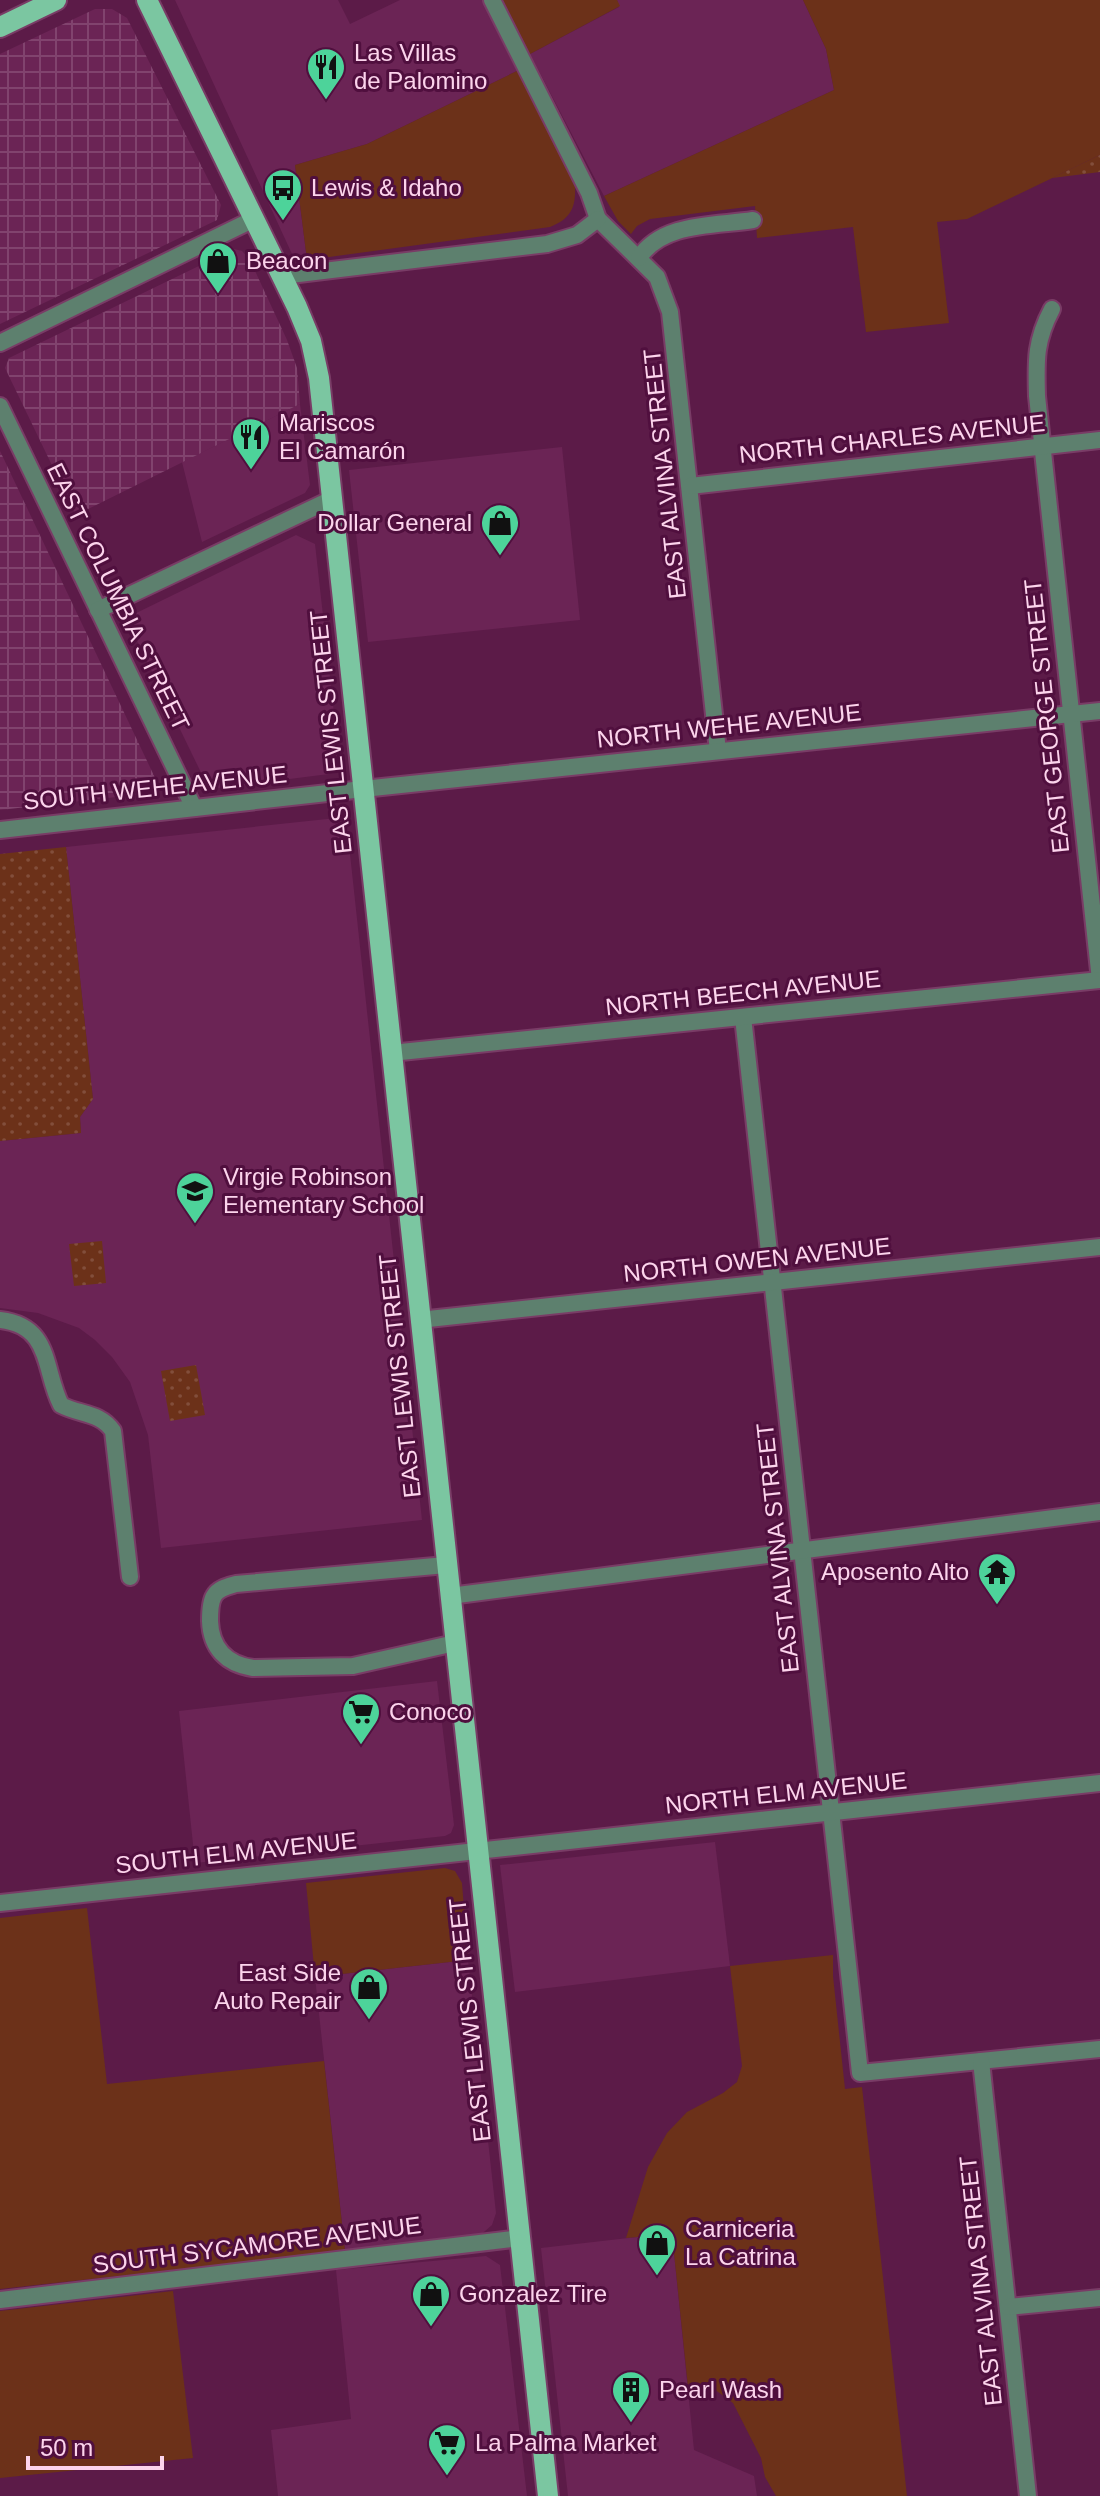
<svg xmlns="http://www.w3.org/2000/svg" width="1100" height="2496" font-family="Helvetica,sans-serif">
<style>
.built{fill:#6b2455}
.industrial{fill:url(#industrial-grid)}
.grass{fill:#6c3119}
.park{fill:url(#park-dots)}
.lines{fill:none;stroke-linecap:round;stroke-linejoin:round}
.street-casing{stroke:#793c66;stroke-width:20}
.primary-casing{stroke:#793c66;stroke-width:24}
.street{stroke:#5d806e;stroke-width:16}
.primary{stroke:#7bc6a1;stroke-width:20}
.labels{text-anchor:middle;stroke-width:6;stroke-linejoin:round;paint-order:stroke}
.poi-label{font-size:24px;fill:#fcd4ec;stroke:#500f3e;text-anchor:start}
.street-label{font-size:24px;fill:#fcd4ec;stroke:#500f3e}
</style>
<defs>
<pattern id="industrial-grid" width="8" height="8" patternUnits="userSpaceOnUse" patternTransform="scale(2)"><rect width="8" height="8" fill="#6b2455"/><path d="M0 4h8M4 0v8" fill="none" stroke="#81436e"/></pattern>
<pattern id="park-dots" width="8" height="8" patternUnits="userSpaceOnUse" patternTransform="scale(2)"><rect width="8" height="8" fill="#6c3119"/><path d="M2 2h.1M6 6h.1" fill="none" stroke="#824e3b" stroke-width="1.8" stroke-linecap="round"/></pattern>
</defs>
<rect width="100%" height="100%" fill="#5c1b48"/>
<!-- built -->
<g class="built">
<path d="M 175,0 L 338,0 L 350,24 L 400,0 L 484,0 L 519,70 L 367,144 L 295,165 L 307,260 L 300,260 L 292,254 Z"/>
<path d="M 617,0 L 803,0 L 826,49 L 834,90 L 604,196 L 530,54 L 619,7 Z"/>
<path d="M 300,404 L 310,485 L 305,493 L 202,542 L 182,462 Z"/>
<path d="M 562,447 L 580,620 L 368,642 L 349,470 Z"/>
<path d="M 296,535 L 315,544 L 339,758 L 329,774 L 209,789 L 126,618 Z"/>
<path d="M 346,817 L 422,1520 L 161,1548 L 148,1435 L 130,1382 L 112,1357 L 95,1340 L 79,1328 L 38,1313 L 0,1308 L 0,1141 L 81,1133 L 80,1117 L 93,1099 L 66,847 Z"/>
<path d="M 437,1681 L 454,1825 L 451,1833 L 445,1836 L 195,1863 L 179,1711 Z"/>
<path d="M 715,1842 L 730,1966 L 515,1992 L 500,1865 Z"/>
<path d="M 468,1960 L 496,2213 L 492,2225 L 477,2238 L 345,2251 L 315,1977 Z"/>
<path d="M 672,2233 L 694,2450 L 754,2476 L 757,2496 L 568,2496 L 541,2248 Z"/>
<path d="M 486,2256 L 500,2265 L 527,2496 L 278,2496 L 271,2430 L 351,2419 L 336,2270 Z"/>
</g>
<!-- industrial -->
<g class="industrial">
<path d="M 95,9 L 112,9 L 127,18 L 221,205 L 217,220 L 0,324 L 0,54 Z"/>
<path d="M 234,249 L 242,251 L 250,260 L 287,340 L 297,368 L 300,404 L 76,515 L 5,368 L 9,358 Z"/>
<path d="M 0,451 L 157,782 L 152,793 L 0,810 Z"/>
</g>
<!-- grass -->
<g class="grass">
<path d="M 503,0 L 617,0 L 620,6 L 530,54 Z"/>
<path d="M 803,0 L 1100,0 L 1100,155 L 967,219 L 937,222 L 949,323 L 866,332 L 853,227 L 757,238 L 755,206 L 650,219 L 637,226 L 631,234 L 618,221 L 604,196 L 834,90 L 826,49 Z"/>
<path d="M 519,70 L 575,187 C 576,208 570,219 550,227 L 307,260 L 295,165 L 367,144 Z"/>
<path d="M 445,1868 L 455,1871 L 462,1883 L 468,1960 L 315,1977 L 306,1883 Z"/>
<path d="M 87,1908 L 107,2084 L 324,2061 L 345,2251 L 0,2289 L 0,1918 Z"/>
<path d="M 833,1955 L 833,1976 L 845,2089 L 862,2087 L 907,2496 L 776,2496 L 765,2477 L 761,2458 L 733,2403 L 714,2389 L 688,2387 L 672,2234 L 626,2238 L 648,2167 L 667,2133 L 687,2112 L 723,2093 L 737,2082 L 742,2066 L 730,1966 Z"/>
<path d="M 173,2291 L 193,2458 L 0,2478 L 0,2311 Z"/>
</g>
<!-- park -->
<g class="park">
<path d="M 1100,155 L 1100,172 L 1052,178 Z"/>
<path d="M 66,847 L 93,1099 L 80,1117 L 81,1133 L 0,1141 L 0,854 Z"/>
<path d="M 102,1241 L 106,1283 L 74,1286 L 69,1244 Z"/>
<path d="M 196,1365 L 205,1415 L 170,1421 L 161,1371 Z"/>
</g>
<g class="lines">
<!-- street casing -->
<g class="street-casing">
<g id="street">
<path d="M 492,0 L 589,193 L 598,219 L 657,277 L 670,312 L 718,751"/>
<path d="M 639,258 C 662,222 715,226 753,220"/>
<path d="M 282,276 L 547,244 L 577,235 L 598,219"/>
<path d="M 1052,309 C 1035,341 1036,361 1037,396 L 1100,980"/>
<path d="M 0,343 L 254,219"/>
<path d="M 0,406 L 194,808"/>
<path d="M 690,486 L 1100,440"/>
<path d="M 98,610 L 332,499"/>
<path d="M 0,830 L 363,789 L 1100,711"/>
<path d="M 743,1017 L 860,2073 L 1100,2049"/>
<path d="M 391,1053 L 1100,980"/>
<path d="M 0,1320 C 52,1326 43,1369 61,1405 C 80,1415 100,1412 113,1431 L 130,1577"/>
<path d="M 419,1320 L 1100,1247"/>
<path d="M 446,1565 L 236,1584 C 229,1586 218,1588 214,1596 C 210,1602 210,1614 210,1621 C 211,1648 226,1664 253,1668 L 353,1666 L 455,1643"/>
<path d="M 450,1596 L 1100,1512"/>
<path d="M 0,1903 L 1100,1783"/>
<path d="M 981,2061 L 1028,2496"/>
<path d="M 0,2300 L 521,2238"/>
<path d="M 1008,2307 L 1100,2298"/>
</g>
</g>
<!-- primary casing -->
<g class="primary-casing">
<g id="primary">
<path d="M 147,0 L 297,307 L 311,341 L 319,378 L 548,2496"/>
<path d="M 0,27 L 56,0"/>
</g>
</g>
<!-- street -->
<use href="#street" class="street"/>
<!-- primary -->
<use href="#primary" class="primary"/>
</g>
<!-- icons -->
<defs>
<g id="restaurant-pin" transform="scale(2)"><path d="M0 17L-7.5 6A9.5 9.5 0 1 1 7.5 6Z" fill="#4dd39a" stroke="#500f3e"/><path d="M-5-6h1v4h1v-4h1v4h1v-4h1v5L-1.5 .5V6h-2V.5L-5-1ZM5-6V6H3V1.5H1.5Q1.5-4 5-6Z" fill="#111"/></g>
<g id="bus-pin" transform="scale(2)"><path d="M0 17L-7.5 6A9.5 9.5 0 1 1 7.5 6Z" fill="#4dd39a" stroke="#500f3e"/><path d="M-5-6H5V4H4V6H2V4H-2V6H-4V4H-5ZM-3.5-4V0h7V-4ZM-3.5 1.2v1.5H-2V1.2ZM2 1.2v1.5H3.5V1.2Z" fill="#111"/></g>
<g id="shop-pin" transform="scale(2)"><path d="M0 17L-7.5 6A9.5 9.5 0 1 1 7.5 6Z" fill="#4dd39a" stroke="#500f3e"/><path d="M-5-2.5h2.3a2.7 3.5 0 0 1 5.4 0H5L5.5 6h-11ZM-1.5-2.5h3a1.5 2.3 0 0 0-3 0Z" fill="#111"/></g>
<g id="school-pin" transform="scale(2)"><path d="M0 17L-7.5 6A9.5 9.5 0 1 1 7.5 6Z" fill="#4dd39a" stroke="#500f3e"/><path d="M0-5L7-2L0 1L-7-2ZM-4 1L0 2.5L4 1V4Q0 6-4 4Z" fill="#111"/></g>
<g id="temple-pin" transform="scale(2)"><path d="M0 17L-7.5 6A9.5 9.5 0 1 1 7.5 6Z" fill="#4dd39a" stroke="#500f3e"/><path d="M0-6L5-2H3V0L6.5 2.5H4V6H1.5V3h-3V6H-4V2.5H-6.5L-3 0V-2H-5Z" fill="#111"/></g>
<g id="supermarket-pin" transform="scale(2)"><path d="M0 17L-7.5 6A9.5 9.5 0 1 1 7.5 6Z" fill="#4dd39a" stroke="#500f3e"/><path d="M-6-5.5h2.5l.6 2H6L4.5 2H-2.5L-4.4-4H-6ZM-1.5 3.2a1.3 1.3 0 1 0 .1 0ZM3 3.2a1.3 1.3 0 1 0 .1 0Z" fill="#111"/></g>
<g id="building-pin" transform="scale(2)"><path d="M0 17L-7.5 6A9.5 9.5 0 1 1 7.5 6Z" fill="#4dd39a" stroke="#500f3e"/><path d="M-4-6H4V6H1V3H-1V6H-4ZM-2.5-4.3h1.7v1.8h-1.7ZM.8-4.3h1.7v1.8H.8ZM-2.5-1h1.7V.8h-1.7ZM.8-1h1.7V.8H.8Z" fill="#111"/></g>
</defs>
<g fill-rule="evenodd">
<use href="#restaurant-pin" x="326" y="67"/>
<use href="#bus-pin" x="283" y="188"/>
<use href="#shop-pin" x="218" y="261"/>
<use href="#restaurant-pin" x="251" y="437"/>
<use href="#shop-pin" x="500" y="523"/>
<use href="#school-pin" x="195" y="1191"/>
<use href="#temple-pin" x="997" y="1572"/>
<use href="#supermarket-pin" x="361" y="1712"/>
<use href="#shop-pin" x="369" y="1987"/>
<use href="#shop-pin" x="657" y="2243"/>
<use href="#shop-pin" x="431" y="2294"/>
<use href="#building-pin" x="631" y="2390"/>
<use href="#supermarket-pin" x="447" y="2443"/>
</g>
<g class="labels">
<!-- poi labels -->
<g class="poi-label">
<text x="354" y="61">Las Villas<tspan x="354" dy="28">de Palomino</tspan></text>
<text x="311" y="196">Lewis &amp; Idaho</text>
<text x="246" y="269">Beacon</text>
<text x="279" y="431">Mariscos<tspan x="279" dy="28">El Camarón</tspan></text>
<text x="472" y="531" text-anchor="end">Dollar General</text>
<text x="223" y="1185">Virgie Robinson<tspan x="223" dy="28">Elementary School</tspan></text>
<text x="969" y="1580" text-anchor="end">Aposento Alto</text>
<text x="389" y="1720">Conoco</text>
<text x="341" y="1981" text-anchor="end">East Side<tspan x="341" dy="28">Auto Repair</tspan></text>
<text x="685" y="2237">Carniceria<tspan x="685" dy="28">La Catrina</tspan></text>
<text x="459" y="2302">Gonzalez Tire</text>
<text x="659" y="2398">Pearl Wash</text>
<text x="475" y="2451">La Palma Market</text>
</g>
<!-- street labels -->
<g class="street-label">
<text transform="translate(892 439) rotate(-6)" y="8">NORTH CHARLES AVENUE</text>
<text transform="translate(665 474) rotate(-96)" y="8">EAST ALVINA STREET</text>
<text transform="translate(118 597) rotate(64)" y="8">EAST COLUMBIA STREET</text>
<text transform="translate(1047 716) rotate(-96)" y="8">EAST GEORGE STREET</text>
<text transform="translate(729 726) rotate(-6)" y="8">NORTH WEHE AVENUE</text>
<text transform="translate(331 732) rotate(-96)" y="8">EAST LEWIS STREET</text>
<text transform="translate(155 788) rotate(-6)" y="8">SOUTH WEHE AVENUE</text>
<text transform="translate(743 993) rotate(-6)" y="8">NORTH BEECH AVENUE</text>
<text transform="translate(757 1260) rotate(-6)" y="8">NORTH OWEN AVENUE</text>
<text transform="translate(400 1376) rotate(-96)" y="8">EAST LEWIS STREET</text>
<text transform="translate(778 1548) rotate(-96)" y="8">EAST ALVINA STREET</text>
<text transform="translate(786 1793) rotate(-6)" y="8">NORTH ELM AVENUE</text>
<text transform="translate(236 1853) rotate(-6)" y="8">SOUTH ELM AVENUE</text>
<text transform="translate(470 2020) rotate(-96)" y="8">EAST LEWIS STREET</text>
<text transform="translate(257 2245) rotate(-7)" y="8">SOUTH SYCAMORE AVENUE</text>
<text transform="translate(981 2281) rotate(-96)" y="8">EAST ALVINA STREET</text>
</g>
</g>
<!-- scale -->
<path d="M28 2456v12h134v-12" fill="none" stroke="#fcd4ec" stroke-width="4"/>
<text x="40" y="2456" font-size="24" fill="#fcd4ec" stroke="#500f3e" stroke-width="6" paint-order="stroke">50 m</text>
</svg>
